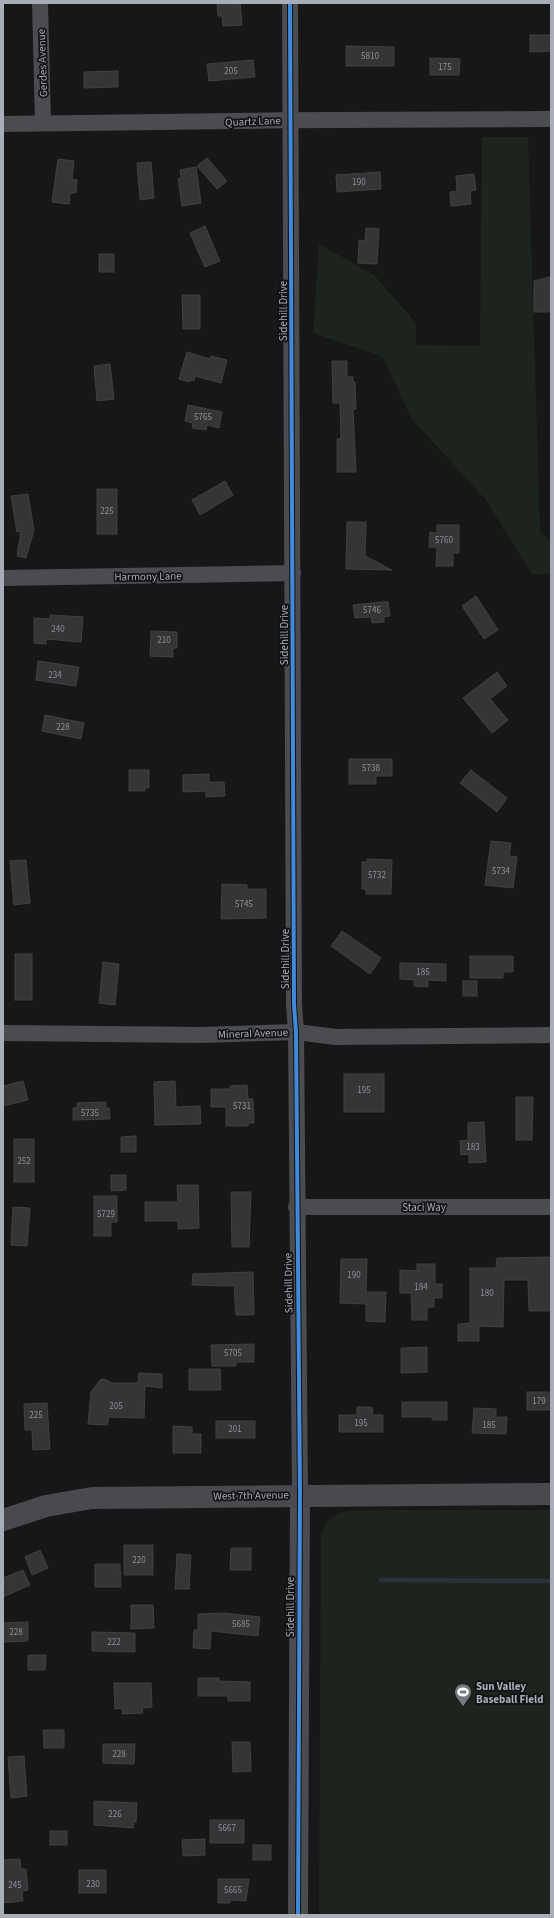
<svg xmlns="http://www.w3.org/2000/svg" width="554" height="1918" font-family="'Source Sans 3',sans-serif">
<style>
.green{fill:#1d241e}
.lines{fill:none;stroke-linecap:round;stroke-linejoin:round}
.stream{stroke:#2a3239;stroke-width:4.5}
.building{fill:#353536;stroke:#3f4043}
.minor{stroke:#4b4c50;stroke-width:16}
.tertiary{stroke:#4b4c50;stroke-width:20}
.secondary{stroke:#4a4a4e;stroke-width:22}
.cycleway-casing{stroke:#111113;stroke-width:6}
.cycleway{stroke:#408adc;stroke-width:4}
.labels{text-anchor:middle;stroke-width:3.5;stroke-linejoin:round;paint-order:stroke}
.number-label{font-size:9px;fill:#8b8f98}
.street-label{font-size:11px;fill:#a8adb8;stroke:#111113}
.poi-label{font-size:11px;font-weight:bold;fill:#a8adb8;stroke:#111113;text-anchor:start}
</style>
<rect width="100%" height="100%" fill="#171717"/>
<!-- green -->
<g class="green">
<path d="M 482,137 L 528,137 L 540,532 L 551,541 L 551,574 L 532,574 L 486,500 L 412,419 L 382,356 L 313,333 L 319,244 L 374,275 L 416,323 L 416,345 L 480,346 Z"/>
<path d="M 380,1510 L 551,1510 L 551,1915 L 319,1915 L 321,1535 C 329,1506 356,1511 380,1510 Z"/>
</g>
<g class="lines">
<!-- stream -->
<path class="stream" d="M 381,1580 L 551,1581"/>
</g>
<!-- building -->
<g class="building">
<path d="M 217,3 L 240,3 L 242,25 L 223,26 L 222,16 L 218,16 Z"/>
<path d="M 530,35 L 551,35 L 551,51 L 530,52 Z"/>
<path d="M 346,46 L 394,47 L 394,66 L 346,66 Z"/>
<path d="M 430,58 L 460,59 L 459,75 L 430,75 Z"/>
<path d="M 253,60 L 255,77 L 209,81 L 207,64 Z"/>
<path d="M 118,71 L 118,87 L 84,88 L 84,72 Z"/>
<path d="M 207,158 L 227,181 L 217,189 L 197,166 Z"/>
<path d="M 58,159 L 74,161 L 72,179 L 77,180 L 76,193 L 70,193 L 69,204 L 52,202 Z"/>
<path d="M 151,162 L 154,198 L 140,200 L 137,163 Z"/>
<path d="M 196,167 L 201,203 L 182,206 L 178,179 L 181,178 L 180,170 Z"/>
<path d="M 380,172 L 381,189 L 337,192 L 336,175 Z"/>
<path d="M 474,174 L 476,190 L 470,191 L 471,204 L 451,206 L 450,192 L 457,191 L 456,176 Z"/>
<path d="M 205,226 L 220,261 L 205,267 L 190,233 Z"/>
<path d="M 366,228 L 379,229 L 377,264 L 358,263 L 359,240 L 365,241 Z"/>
<rect x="99" y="254" width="15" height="18"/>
<path d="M 550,277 L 550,312 L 534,312 L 534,281 Z"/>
<path d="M 182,295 L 200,295 L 200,329 L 183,329 Z"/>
<path d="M 187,352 L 210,359 L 211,356 L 227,360 L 221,383 L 195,376 L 194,381 L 191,380 L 190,382 L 179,379 Z"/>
<path d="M 332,361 L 347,361 L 347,377 L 353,377 L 353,382 L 355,382 L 356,409 L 353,409 L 356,472 L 337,472 L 337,439 L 341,439 L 340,403 L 333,403 Z"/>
<path d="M 110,364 L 114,399 L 97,401 L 94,366 Z"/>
<path d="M 188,405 L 222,412 L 219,428 L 207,425 L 206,430 L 192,428 L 193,423 L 185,421 Z"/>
<path d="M 225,481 L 233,495 L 200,515 L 192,500 Z"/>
<rect x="97" y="489" width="20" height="45"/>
<path d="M 28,494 L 34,530 L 26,558 L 17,556 L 21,531 L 17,532 L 11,496 Z"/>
<path d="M 347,522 L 366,522 L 365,556 L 392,570 L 346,569 Z"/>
<path d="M 437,525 L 459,525 L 459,553 L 453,553 L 453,566 L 436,566 L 437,547 L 429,547 L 430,532 L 437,533 Z"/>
<path d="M 476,596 L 498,630 L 484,639 L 462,606 Z"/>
<path d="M 382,602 L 388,602 L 390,616 L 384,617 L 384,622 L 372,623 L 371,617 L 355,618 L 353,605 Z"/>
<path d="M 50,615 L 83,617 L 81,642 L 46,639 L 46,644 L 34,643 L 34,618 L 50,619 Z"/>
<path d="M 151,631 L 177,632 L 177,648 L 173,648 L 173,657 L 150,656 Z"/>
<path d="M 38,661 L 79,667 L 76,686 L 36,680 Z"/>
<path d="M 497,672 L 507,686 L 490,699 L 508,720 L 492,733 L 463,698 Z"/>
<path d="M 45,715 L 84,723 L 81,739 L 42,731 Z"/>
<path d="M 349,759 L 392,759 L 392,776 L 376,776 L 376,784 L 349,784 Z"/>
<path d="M 129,770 L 149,770 L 149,788 L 145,788 L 145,791 L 129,791 Z"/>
<path d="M 471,770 L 507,798 L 497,812 L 460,783 Z"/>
<path d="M 209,774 L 209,782 L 224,782 L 225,796 L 206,797 L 206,791 L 183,792 L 183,775 Z"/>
<path d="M 491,841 L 511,843 L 509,856 L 517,857 L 513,888 L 485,885 Z"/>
<path d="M 367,859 L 392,860 L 391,894 L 366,894 L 366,889 L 362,889 L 362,862 L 367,862 Z"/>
<path d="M 26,860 L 30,903 L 14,905 L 10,861 Z"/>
<path d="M 222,884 L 247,885 L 247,889 L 266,889 L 266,918 L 221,919 Z"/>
<path d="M 342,931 L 381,958 L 370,974 L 331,946 Z"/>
<rect x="15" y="954" width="17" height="46"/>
<path d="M 470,956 L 513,956 L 513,972 L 503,972 L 503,978 L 470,978 Z"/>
<path d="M 103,962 L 119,964 L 115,1005 L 99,1003 Z"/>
<path d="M 400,963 L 446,964 L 446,981 L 428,980 L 428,987 L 414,986 L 414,980 L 400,979 Z"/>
<rect x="463" y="981" width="14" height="15"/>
<rect x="344" y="1074" width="40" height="38"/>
<path d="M 23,1081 L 28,1100 L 3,1106 L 3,1086 Z"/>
<path d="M 175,1081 L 176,1107 L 200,1106 L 201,1124 L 155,1125 L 154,1082 Z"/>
<path d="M 247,1085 L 248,1099 L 253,1099 L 254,1123 L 248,1123 L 248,1126 L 226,1126 L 226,1107 L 211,1107 L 211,1089 L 230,1089 L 230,1086 Z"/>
<path d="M 516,1097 L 533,1097 L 532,1140 L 516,1140 Z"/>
<path d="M 106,1102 L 106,1108 L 109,1108 L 110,1119 L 73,1120 L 73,1108 L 77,1108 L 77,1103 Z"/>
<path d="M 484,1122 L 486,1162 L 469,1163 L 469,1154 L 461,1155 L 460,1141 L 468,1140 L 468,1123 Z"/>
<path d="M 136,1136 L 136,1152 L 121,1152 L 121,1137 Z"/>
<rect x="14" y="1139" width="20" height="43"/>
<path d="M 111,1175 L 126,1175 L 126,1190 L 111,1191 Z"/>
<path d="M 177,1185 L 198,1185 L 199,1228 L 178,1229 L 178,1221 L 145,1221 L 145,1202 L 178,1202 Z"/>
<path d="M 231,1192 L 251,1192 L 249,1247 L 232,1247 Z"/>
<path d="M 94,1196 L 117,1196 L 117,1222 L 111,1222 L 111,1236 L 94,1236 Z"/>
<path d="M 13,1207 L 30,1208 L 27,1246 L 11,1245 Z"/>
<path d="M 551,1257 L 551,1311 L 529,1311 L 528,1280 L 504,1280 L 503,1327 L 479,1326 L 479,1341 L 458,1341 L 458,1324 L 470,1323 L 470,1268 L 496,1268 L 497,1258 Z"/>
<path d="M 341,1259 L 367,1259 L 366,1292 L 386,1292 L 385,1322 L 366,1321 L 366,1304 L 340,1303 Z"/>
<path d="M 417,1264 L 435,1264 L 435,1284 L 442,1284 L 442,1298 L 434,1298 L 434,1307 L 427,1307 L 427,1320 L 412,1320 L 411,1293 L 400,1293 L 400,1270 L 417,1271 Z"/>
<path d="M 253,1272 L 254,1315 L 236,1315 L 234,1286 L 192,1285 L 193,1274 Z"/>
<path d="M 254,1344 L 254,1362 L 236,1362 L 236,1366 L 212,1366 L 211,1345 Z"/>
<path d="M 427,1347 L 427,1372 L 401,1373 L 401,1348 Z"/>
<path d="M 189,1369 L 220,1369 L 221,1390 L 189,1390 Z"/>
<path d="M 139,1373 L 162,1374 L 162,1388 L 145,1386 L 144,1418 L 109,1417 L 107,1425 L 88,1424 L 91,1392 L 100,1380 L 104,1379 L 112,1383 L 138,1383 Z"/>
<rect x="527" y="1392" width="24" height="18"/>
<path d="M 402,1402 L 447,1402 L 447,1420 L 432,1420 L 432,1417 L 402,1417 Z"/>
<path d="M 47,1403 L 50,1449 L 33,1450 L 32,1430 L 25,1430 L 24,1404 Z"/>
<path d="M 357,1407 L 372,1407 L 373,1415 L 383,1415 L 383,1432 L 339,1432 L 339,1415 L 357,1415 Z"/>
<path d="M 474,1408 L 496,1409 L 496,1417 L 507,1417 L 506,1434 L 472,1433 Z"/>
<rect x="216" y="1421" width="39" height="17"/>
<path d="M 173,1426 L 192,1427 L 192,1434 L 201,1434 L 201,1453 L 173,1453 Z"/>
<rect x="124" y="1545" width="29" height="30"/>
<path d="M 231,1548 L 251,1548 L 251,1570 L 230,1570 Z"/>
<path d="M 40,1550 L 48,1568 L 32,1575 L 25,1557 Z"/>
<path d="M 177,1554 L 191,1555 L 189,1589 L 175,1589 Z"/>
<path d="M 95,1564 L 120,1564 L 121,1587 L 95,1587 Z"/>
<path d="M 23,1570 L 30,1585 L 3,1597 L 3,1578 Z"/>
<path d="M 131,1605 L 153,1605 L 154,1628 L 131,1629 Z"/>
<path d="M 223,1613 L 260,1617 L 258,1636 L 211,1631 L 210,1649 L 193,1648 L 194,1630 L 198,1630 L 198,1614 Z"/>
<path d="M 28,1622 L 28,1641 L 3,1642 L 3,1623 Z"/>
<path d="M 92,1632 L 135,1633 L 135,1652 L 92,1651 Z"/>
<path d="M 28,1655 L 46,1655 L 45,1670 L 28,1670 Z"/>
<path d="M 198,1678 L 219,1678 L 219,1681 L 250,1682 L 250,1701 L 228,1701 L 228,1696 L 198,1696 Z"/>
<path d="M 114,1683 L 151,1683 L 152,1707 L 142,1708 L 143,1713 L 122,1714 L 122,1708 L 115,1709 Z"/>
<path d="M 43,1730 L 64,1730 L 64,1748 L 44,1748 Z"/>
<path d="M 232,1742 L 250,1742 L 251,1771 L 233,1772 Z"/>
<path d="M 103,1744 L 135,1744 L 134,1764 L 103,1763 Z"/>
<path d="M 24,1756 L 27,1796 L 11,1798 L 8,1757 Z"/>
<path d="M 94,1801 L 137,1803 L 136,1822 L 134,1822 L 133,1828 L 94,1825 Z"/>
<rect x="210" y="1820" width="34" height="23"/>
<rect x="50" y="1831" width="17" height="14"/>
<path d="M 205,1839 L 205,1855 L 183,1856 L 182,1840 Z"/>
<rect x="253" y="1845" width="18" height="15"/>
<path d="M 20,1859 L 21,1869 L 26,1869 L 28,1890 L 22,1891 L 23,1901 L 3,1903 L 3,1860 Z"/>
<rect x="79" y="1870" width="27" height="23"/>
<path d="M 218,1879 L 249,1879 L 246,1901 L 230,1900 L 230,1903 L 218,1903 Z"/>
</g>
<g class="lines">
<!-- minor -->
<g class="minor">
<path d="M 40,3 L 43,123"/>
<path d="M 290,3 L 294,1004 L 296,1032 L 300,1494"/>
<path d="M 3,124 C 186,121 368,119 551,119"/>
<path d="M 3,578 L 293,573"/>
<path d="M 3,1033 L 202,1035 L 296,1032 L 336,1037 L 551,1035"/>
<path d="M 296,1207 L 551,1207"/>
</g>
<!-- tertiary -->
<path class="tertiary" d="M 298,1915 L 300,1494"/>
<!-- secondary -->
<path class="secondary" d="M 3,1520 L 46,1506 L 92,1498 L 551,1494"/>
<!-- cycleway casing -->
<g class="cycleway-casing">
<path id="cycleway" d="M 290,3 L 294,1004 L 296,1032 L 300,1494 L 298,1915"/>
</g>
<!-- cycleway -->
<use href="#cycleway" class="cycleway"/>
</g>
<!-- icons -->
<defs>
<g id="stadium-pin" transform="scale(0.9)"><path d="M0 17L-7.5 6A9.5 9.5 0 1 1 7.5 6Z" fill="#757880" stroke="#111113"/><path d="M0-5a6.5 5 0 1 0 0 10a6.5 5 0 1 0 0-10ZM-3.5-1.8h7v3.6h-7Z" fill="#fff"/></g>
</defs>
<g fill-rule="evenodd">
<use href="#stadium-pin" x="463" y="1692"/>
</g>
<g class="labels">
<!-- number labels -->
<g class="number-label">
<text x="370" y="59">5810</text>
<text x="445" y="70">175</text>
<text x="231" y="74">205</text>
<text x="359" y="185">190</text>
<text x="203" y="420">5765</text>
<text x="107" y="514">225</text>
<text x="444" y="543">5760</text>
<text x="372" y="613">5746</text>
<text x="58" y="632">240</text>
<text x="164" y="643">210</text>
<text x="55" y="678">234</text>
<text x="63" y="730">228</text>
<text x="371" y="771">5738</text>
<text x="501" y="874">5734</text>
<text x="377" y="878">5732</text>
<text x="244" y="907">5745</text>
<text x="423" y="975">185</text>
<text x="364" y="1093">195</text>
<text x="242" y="1109">5731</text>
<text x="90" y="1116">5735</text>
<text x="473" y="1150">183</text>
<text x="24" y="1164">252</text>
<text x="106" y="1217">5729</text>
<text x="354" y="1278">190</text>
<text x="421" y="1290">184</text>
<text x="487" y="1296">180</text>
<text x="233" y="1356">5705</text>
<text x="539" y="1404">179</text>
<text x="116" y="1409">205</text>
<text x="36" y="1418">225</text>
<text x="361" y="1426">195</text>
<text x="489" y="1428">185</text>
<text x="235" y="1432">201</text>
<text x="139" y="1563">220</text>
<text x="241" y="1627">5685</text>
<text x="16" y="1635">228</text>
<text x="114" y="1645">222</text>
<text x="119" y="1757">228</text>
<text x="115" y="1817">226</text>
<text x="227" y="1831">5667</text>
<text x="93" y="1887">230</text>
<text x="15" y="1888">245</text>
<text x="233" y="1893">5665</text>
</g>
<!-- street labels -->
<g class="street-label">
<text transform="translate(42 63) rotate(-92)" y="4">Gerdes Avenue</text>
<text transform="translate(253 121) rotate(-2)" y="4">Quartz Lane</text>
<text transform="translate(283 311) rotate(-90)" y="4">Sidehill Drive</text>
<text transform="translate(148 576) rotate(-1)" y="4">Harmony Lane</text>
<text transform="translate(284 635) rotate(-90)" y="4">Sidehill Drive</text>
<text transform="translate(285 959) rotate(-90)" y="4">Sidehill Drive</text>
<text transform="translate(253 1033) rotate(-2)" y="4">Mineral Avenue</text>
<text x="424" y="1211">Staci Way</text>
<text transform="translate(288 1283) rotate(-91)" y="4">Sidehill Drive</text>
<text transform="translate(251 1495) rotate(-1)" y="4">West 7th Avenue</text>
<text transform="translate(290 1607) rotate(-90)" y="4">Sidehill Drive</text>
</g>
<!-- poi labels -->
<g class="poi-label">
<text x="476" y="1690">Sun Valley<tspan x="476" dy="13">Baseball Field</tspan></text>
</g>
</g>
<!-- border -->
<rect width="554" height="1918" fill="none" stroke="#a8adb8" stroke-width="8"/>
</svg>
